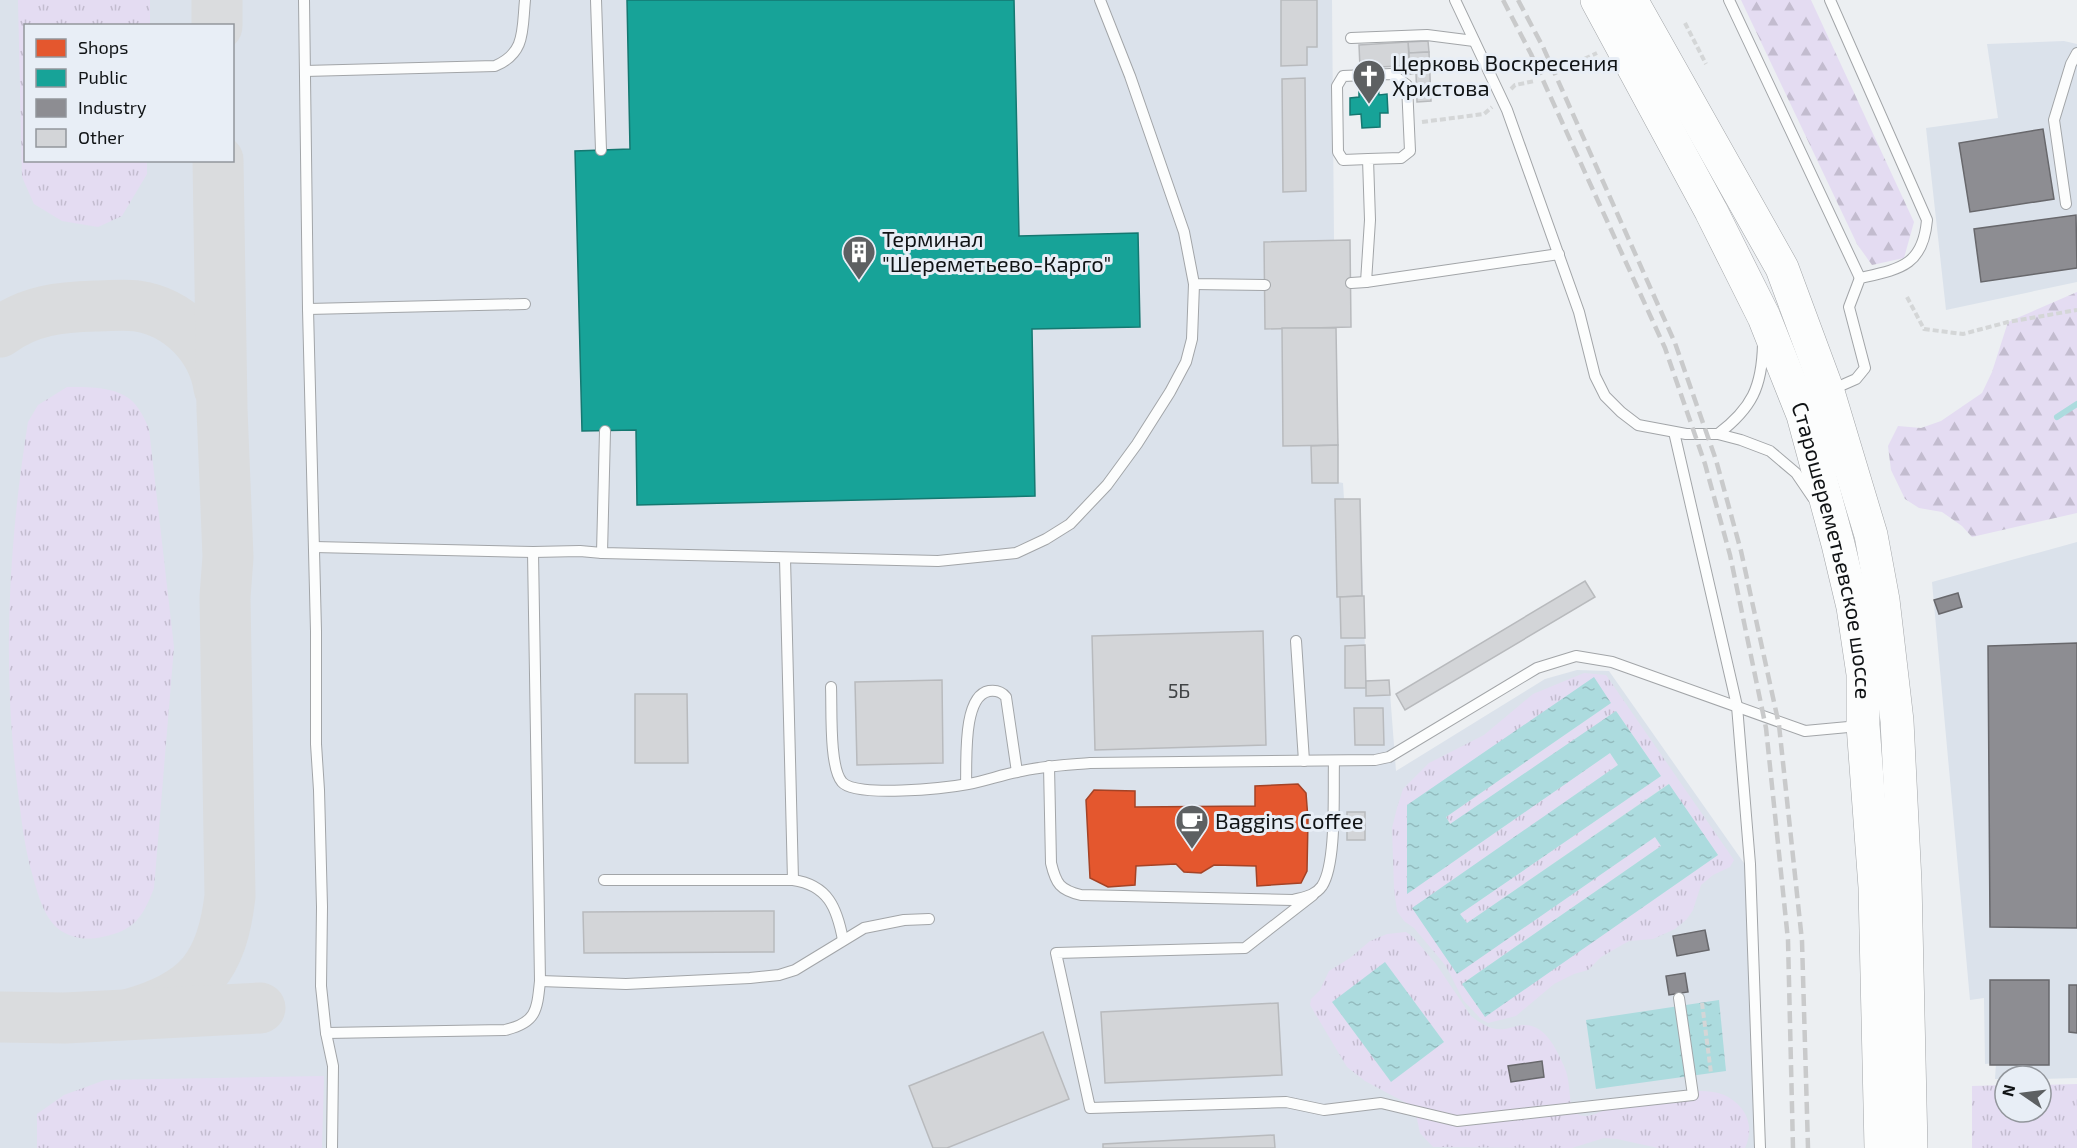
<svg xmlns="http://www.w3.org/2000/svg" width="2077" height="1148" font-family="'Exo 2',sans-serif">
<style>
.built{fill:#dbe2eb;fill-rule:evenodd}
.grass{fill:url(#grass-tufts);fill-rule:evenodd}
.forest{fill:url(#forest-firs)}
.water{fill:url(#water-ripples)}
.shops{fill:#e4572e;stroke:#a44326;stroke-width:1.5}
.public{fill:#17a398;stroke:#157871;stroke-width:1.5}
.industry{fill:#8d8d92;stroke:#68686c;stroke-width:1.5}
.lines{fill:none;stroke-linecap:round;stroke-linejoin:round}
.stream{stroke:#acdbde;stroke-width:6}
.taxiway{stroke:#dadcde;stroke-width:51}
.building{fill:#d3d5d8;stroke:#b8babd;stroke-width:1.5}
.service-casing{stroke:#a2a5a8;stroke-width:12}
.primary-casing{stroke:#a2a5a8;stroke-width:34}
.path{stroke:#d4d6d7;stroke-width:4;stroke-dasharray:6 3;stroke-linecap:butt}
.service{stroke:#fcfdfd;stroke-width:10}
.primary{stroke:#fcfdfd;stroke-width:33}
.rail{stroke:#c9cacb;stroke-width:4.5;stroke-dasharray:12 6;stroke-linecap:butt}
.labels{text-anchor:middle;stroke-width:6;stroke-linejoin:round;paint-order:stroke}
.number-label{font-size:20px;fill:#414446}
.poi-label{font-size:22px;fill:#101315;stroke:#e8eef6;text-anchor:start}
.street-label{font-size:22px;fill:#101315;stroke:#e8eef6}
</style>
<defs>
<pattern id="grass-tufts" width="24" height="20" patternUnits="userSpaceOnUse" patternTransform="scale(1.5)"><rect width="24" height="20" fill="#e4dcf2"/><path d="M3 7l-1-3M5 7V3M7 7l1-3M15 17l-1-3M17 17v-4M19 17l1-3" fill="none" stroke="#c3bccf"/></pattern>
<pattern id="forest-firs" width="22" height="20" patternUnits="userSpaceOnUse" patternTransform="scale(1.5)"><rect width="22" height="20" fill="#e4dcf2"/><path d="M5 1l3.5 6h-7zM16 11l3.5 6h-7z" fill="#c3bccf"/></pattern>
<pattern id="water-ripples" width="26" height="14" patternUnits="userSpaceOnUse" patternTransform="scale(1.5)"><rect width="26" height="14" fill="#acdbde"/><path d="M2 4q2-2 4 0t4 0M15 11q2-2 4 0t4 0" fill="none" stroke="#93bbbe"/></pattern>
</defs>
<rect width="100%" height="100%" fill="#eceff2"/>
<!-- built -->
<g class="built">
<path d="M 0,0 L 1332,0 L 1334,240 L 1350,240 L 1351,327 L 1336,328 L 1338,482 L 1343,483 L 1344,499 L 1360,499 L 1366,680 L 1389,680 L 1396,771 L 1545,679 L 1577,670 L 1609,671 L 1746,866 L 1755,1148 L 0,1148 ZM 26,26 L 232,26 L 232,160 L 26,160 Z"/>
<path d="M 2064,41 L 2077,44 L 2077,282 L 1946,310 L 1926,128 L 1998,118 L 1987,44 Z"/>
<path d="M 2077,542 L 2077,1078 L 2041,1079 L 2041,1076 L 2005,1076 L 2005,1079 L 1995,1079 L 1996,1063 L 1985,1064 L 1984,998 L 1970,1000 L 1932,582 Z"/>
</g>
<!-- grass -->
<g class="grass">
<path d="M 18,0 L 150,0 L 150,25 L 26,26 L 26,160 L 147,161 L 147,174 L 122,216 L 98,227 L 62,221 L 34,204 L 22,177 Z"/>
<path d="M 67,387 C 90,387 124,386 138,408 C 143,415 146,422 149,429 L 174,647 L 154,888 C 143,917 134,931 102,937 C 89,940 75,939 63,932 C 45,922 38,895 33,877 C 24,847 21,816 17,784 C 2,665 9,540 28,422 L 38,405 Z"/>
<path d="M 1584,673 L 1606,675 L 1734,860 L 1730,867 L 1713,875 L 1701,885 L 1693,910 L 1687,919 L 1675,929 L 1653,939 L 1629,941 L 1601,957 L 1588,970 L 1574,974 L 1554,984 L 1516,1016 L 1488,1023 L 1481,1019 L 1463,1000 L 1446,966 L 1414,928 L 1404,921 L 1397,911 L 1394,889 L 1392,828 L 1397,808 L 1403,789 L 1429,763 L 1484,735 L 1533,694 ZM 1611,703 L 1446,817 L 1451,824 L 1616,711 L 1661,776 L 1460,914 L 1467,923 L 1668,784 L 1718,855 L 1485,1016 L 1462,984 L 1661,846 L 1655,837 L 1457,973 L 1413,908 L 1618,765 L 1610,753 L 1408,893 L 1407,805 Z"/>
<path d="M 1406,932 L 1413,937 L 1436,964 L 1471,1016 C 1481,1024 1492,1031 1505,1029 C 1511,1028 1518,1025 1524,1025 C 1546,1025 1556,1049 1564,1066 C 1571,1081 1568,1097 1573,1112 C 1587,1120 1594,1114 1607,1109 C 1620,1105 1635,1103 1648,1100 C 1678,1094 1719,1079 1742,1109 C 1751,1121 1751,1135 1745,1148 L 1658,1148 L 1617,1139 L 1604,1138 L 1572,1148 L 1433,1147 L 1420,1133 L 1415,1110 L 1410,1105 L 1365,1081 L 1347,1067 L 1310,1005 L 1311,999 L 1320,990 L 1329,971 L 1350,958 L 1370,941 L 1387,934 Z"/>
<path d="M 324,1076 L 322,1148 L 37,1148 L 37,1114 L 64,1095 L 105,1080 Z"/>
<path d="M 2077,1084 L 2077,1148 L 1972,1148 L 1972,1086 L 2005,1085 L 2005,1112 L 2041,1112 L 2041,1085 Z"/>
</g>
<!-- forest -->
<g class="forest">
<path d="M 1741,0 L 1811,0 L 1914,222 L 1904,258 L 1872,265 L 1857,244 Z"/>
<path d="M 2077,292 L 2077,513 L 1972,537 L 1962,526 L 1942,512 L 1919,508 L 1905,499 L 1891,470 L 1888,446 L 1898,426 L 1921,428 L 1941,421 L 1982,393 L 1992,372 L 2008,322 Z"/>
</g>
<!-- water -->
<g class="water">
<path d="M 1594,677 L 1611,703 L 1446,817 L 1450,824 L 1616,711 L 1661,776 L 1460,914 L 1467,923 L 1669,784 L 1718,855 L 1485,1017 L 1462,984 L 1661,846 L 1655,837 L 1457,974 L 1412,908 L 1618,765 L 1610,753 L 1407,894 L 1407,805 Z"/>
<path d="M 1385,962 L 1444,1042 L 1391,1082 L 1332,1002 Z"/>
<path d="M 1719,1000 L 1726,1071 L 1596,1089 L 1586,1020 Z"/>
</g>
<!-- shops -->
<path class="shops" d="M 1298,784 L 1306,793 L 1308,819 L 1307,871 L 1301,883 L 1257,886 L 1256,866 L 1214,865 L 1201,873 L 1184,872 L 1176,864 L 1136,866 L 1135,885 L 1108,887 L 1090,878 L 1086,800 L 1094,790 L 1135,791 L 1135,807 L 1255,806 L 1255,786 Z"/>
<!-- public -->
<g class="public">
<path d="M 627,0 L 1014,0 L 1019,236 L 1138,233 L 1140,327 L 1032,329 L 1035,496 L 637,505 L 636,430 L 582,431 L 575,151 L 630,149 Z"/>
<path d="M 1370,80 L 1378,86 L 1379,95 L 1387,94 L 1388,113 L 1380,113 L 1380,127 L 1362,128 L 1361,114 L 1350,115 L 1350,98 L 1359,97 L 1359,90 L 1363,82 Z"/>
</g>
<!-- industry -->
<g class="industry">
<path d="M 2043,129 L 2054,199 L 1970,212 L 1959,143 Z"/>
<path d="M 2076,215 L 2077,268 L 1981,282 L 1974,229 Z"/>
<path d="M 1958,593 L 1962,607 L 1939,614 L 1934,600 Z"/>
<path d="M 2077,643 L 2077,928 L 1990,927 L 1988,646 Z"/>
<path d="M 1705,930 L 1709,950 L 1677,956 L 1673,936 Z"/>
<path d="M 1685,973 L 1688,992 L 1669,995 L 1666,976 Z"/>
<rect x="1990" y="980" width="59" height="85"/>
<path d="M 2069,985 L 2077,985 L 2077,1033 L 2069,1032 Z"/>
<path d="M 1542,1061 L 1544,1077 L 1511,1082 L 1508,1066 Z"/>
</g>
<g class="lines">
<!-- stream -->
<path class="stream" d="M 2057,417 L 2077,404"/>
<!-- taxiway -->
<g class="taxiway">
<path d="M 217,0 L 217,26"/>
<path d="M 0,332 C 29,310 61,307 96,306 C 109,306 124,304 137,306 C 179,312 213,347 219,388"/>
<path d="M 130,1014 C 198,995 222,966 230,896 L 225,597 L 228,557 L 222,409 L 218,160"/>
<path d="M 0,1017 L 65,1018 L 260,1008"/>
</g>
</g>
<!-- building -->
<g class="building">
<path d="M 1281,0 L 1317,0 L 1317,47 L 1307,47 L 1307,65 L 1281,66 Z"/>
<path d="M 1428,41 L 1429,52 L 1409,53 L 1408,42 Z"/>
<path d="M 1408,42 L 1410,74 L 1399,74 L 1399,66 L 1360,68 L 1359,45 Z"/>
<path d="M 1429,52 L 1431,101 L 1417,102 L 1416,73 L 1410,74 L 1409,53 Z"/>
<path d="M 1305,78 L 1306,191 L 1283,192 L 1282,79 Z"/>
<path d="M 1350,240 L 1351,327 L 1265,329 L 1264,242 Z"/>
<path d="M 1282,328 L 1336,328 L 1338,445 L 1283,446 Z"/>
<path d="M 1338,445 L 1338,483 L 1312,483 L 1311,446 Z"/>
<path d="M 1335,499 L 1360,499 L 1362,596 L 1337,597 Z"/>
<path d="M 1585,581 L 1595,597 L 1405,710 L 1396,694 Z"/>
<path d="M 1362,596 L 1364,596 L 1365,638 L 1341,638 L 1340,597 Z"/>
<path d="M 1263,631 L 1266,745 L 1095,750 L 1092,636 Z"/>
<path d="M 1365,645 L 1366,688 L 1345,688 L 1345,646 Z"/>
<path d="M 942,680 L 943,763 L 857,765 L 855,682 Z"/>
<path d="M 1389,680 L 1390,695 L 1366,696 L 1366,681 Z"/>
<path d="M 635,694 L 687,694 L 688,763 L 635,763 Z"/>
<path d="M 1354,708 L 1383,708 L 1384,745 L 1355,745 Z"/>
<rect x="1347" y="812" width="18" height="28"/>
<path d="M 774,911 L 774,952 L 584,953 L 583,912 Z"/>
<path d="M 1278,1003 L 1282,1075 L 1105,1083 L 1101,1012 Z"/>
<path d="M 1043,1032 L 1069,1099 L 947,1148 L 933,1148 L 909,1086 Z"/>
<path d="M 1274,1135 L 1275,1148 L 1103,1148 L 1103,1144 Z"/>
</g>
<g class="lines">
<!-- service casing -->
<g class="service-casing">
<g id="service">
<path d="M 304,0 L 308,309 L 316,631 L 316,744 L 319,790 L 322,907 L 321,986 L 326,1033 L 333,1066 L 332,1148"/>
<path d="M 596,0 L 601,150"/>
<path d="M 1100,0 L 1130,76 L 1184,232 L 1194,284 L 1265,285"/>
<path d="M 1455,0 L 1507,110 L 1579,312 L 1595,376 L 1605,396 L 1621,412 L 1638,425 L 1686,434 L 1718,434 L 1741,440 L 1770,451 L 1796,473 L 1813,498"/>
<path d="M 1729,0 L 1860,278"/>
<path d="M 1830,0 L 1927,220 C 1923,266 1900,269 1860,278 L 1849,307 L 1865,368 L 1856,379 L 1831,390"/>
<path d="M 1351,38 L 1427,35 L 1474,41"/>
<path d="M 305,71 L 495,66 C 526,53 522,30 525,0"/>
<path d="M 1368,159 L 1401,158 L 1410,151 L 1407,85 L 1392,74 L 1343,76 L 1337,86 L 1338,152 L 1343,160 L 1368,159 L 1370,220 L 1366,282 L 1559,254"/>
<path d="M 2066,204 L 2054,120 L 2071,64 L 2077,53"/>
<path d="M 1351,283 L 1366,282"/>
<path d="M 308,309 L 525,304"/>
<path d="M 1674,432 L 1737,706 L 1750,864 L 1760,1148"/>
<path d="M 1718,434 C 1752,408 1762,387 1763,344"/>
<path d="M 314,547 L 533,552 L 580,551 L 602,553 L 938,561 L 1016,553 L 1046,539 L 1070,524 L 1107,485 L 1137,444 L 1170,392 L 1186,362 L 1192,339 L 1194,284"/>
<path d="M 602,553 L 605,431"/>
<path d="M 785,558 L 793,880"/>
<path d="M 1296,641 L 1304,761"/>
<path d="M 831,687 C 832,708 829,767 842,782 C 855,798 947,788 968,784 C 985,781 1001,775 1017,772 C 1041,766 1066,765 1090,763 L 1375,760 L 1389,757 L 1537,668 L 1576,656 L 1612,662 L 1805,731 L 1859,726"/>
<path d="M 1049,766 L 1051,863 C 1056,884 1060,890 1081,895 L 1293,900 C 1304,897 1315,896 1322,886 C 1337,863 1333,790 1334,761"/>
<path d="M 966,784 C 967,763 962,696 989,691 C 996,690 1002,692 1006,697 L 1017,772"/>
<path d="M 604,880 L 793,880 C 828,885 837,908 843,940"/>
<path d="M 1313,895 L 1245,948 L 1056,953 L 1090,1108 L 1286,1102 L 1324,1110 L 1381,1103 L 1457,1121 L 1693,1095 L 1679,998"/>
<path d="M 540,981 L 626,984 L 750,978 L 779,975 L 795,970 L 864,928 L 904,920 L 929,919"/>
<path d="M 326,1033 L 505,1030 C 536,1023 537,1011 540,981 L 533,552"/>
</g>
</g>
<!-- primary casing -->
<g class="primary-casing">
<g id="primary">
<path id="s1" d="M 1597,0 L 1711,211 L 1764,317 L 1803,415 L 1838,544 L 1853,607 L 1863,674 L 1863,725 L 1875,887 L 1881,1148"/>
<path d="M 1631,0 L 1782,268 L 1828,392 L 1871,535 L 1883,600 L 1897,721 L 1905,882 L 1911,1148"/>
</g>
</g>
<!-- path -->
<g class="path">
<path d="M 1685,23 L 1706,64"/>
<path d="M 1560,70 L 1597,53"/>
<path d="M 1511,89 L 1515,85 L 1535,81"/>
<path d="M 1422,122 L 1484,114 L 1492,107"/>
<path d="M 1907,297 L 1924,329 L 1963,334 L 2008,322 L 2077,310"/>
<path d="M 1702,1003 L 1711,1073"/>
</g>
<!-- service -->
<use href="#service" class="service"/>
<!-- primary -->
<use href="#primary" class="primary"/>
<!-- rail -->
<g class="rail">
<path d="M 1503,0 L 1531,54 L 1665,348 L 1705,464 L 1730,555 L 1766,728 L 1788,940 L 1793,1148"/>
<path d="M 1518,0 L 1543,47 L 1675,343 L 1716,460 L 1741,551 L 1779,725 L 1802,941 L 1808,1148"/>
</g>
</g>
<!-- icons -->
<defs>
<g id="church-pin" transform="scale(1.725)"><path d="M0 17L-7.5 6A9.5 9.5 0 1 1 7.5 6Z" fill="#5d6062" stroke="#e8eef6"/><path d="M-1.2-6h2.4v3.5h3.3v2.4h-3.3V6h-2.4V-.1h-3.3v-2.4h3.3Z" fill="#fff"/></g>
<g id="building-pin" transform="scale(1.725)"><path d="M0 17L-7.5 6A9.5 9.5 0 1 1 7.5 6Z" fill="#5d6062" stroke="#e8eef6"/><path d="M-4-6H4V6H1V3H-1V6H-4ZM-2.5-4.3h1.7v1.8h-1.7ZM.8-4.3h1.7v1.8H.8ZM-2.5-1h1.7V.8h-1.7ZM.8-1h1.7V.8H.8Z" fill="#fff"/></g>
<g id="cafe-pin" transform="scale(1.725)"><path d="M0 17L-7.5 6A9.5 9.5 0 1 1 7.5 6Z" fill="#5d6062" stroke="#e8eef6"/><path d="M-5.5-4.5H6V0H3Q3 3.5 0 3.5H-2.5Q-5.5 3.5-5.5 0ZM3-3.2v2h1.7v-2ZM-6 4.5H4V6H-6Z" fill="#fff"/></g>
</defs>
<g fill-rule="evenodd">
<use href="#church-pin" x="1369" y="76"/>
<use href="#building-pin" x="859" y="252"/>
<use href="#cafe-pin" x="1192" y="821"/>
</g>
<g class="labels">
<!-- number labels -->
<g class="number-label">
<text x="1179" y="698">5Б</text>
</g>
<!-- poi labels -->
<g class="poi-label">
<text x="1392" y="71">Церковь Воскресения<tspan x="1392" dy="25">Христова</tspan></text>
<text x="882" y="247">Терминал<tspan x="882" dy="25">"Шереметьево-Карго"</tspan></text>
<text x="1215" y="829">Baggins Coffee</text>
</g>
<!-- street labels -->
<g class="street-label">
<text dy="8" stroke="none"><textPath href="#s1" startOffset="603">Старошереметьевское шоссе</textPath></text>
</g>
</g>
<!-- legend -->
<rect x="24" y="24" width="210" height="138" fill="#e8eef6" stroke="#92969c" stroke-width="1.5"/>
<rect x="36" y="39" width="30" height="18" fill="#e4572e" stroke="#92969c" stroke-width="1.5"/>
<text x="78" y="54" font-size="18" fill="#101315">Shops</text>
<rect x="36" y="69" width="30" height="18" fill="#17a398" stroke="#92969c" stroke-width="1.5"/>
<text x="78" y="84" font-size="18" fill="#101315">Public</text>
<rect x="36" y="99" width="30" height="18" fill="#8d8d92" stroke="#92969c" stroke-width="1.5"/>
<text x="78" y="114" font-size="18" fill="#101315">Industry</text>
<rect x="36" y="129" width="30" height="18" fill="#d3d5d8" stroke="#92969c" stroke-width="1.5"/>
<text x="78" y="144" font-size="18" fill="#101315">Other</text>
<!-- north arrow -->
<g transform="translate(2023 1094) rotate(284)"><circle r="28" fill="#e8eef6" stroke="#92969c" stroke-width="1.5"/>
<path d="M0-4.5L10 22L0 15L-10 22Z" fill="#5d6062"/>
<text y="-9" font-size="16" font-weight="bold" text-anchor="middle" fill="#101315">N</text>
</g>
</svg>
